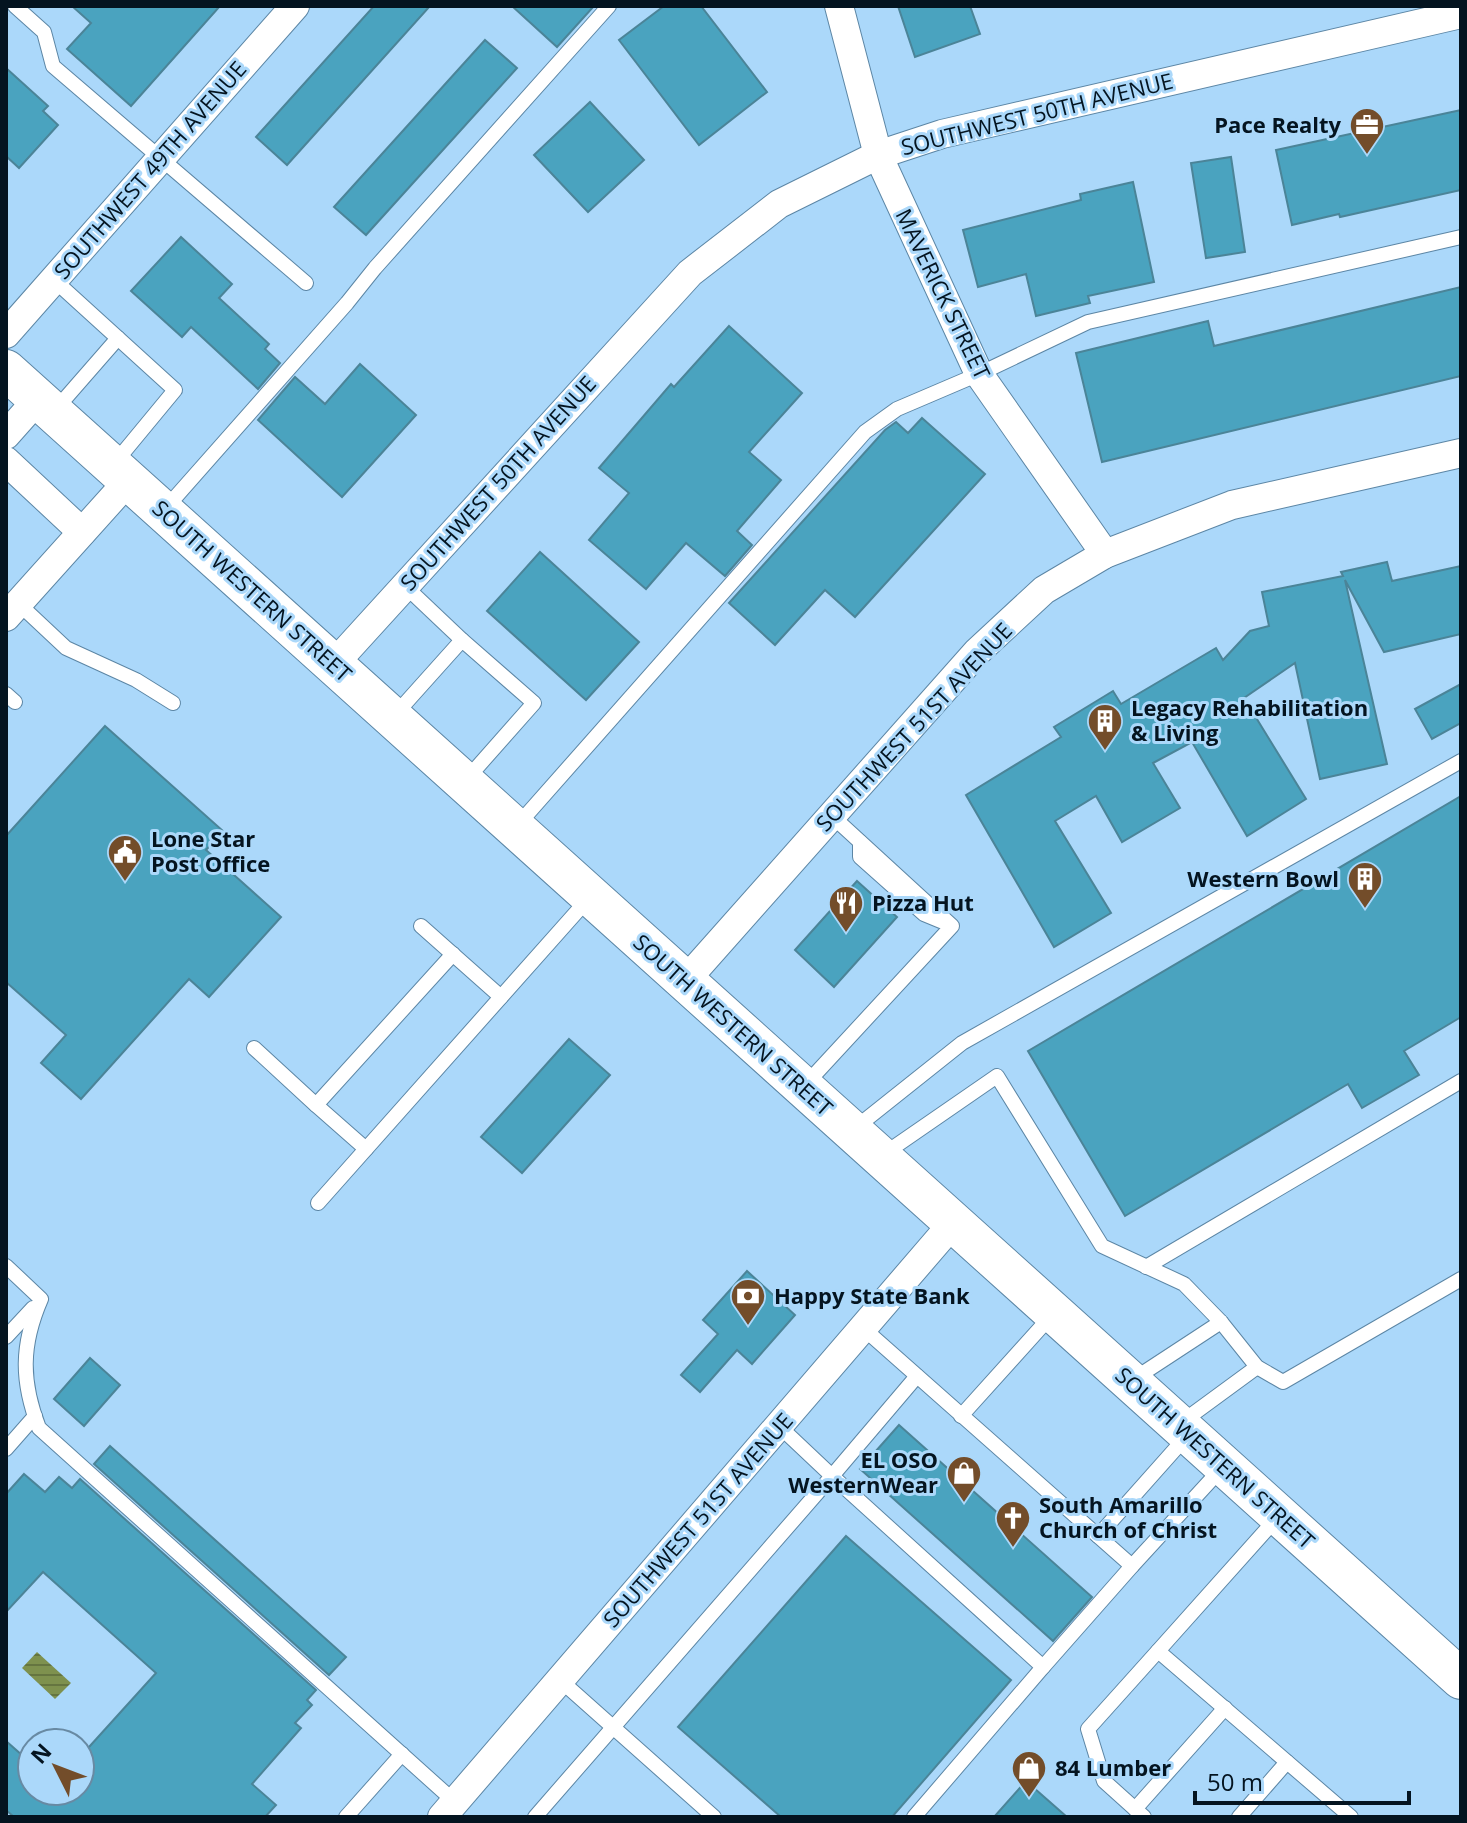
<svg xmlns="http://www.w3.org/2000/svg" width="1467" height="1823" font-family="'Open Sans',sans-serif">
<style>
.water{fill:url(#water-rules)}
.building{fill:#4aa3bf;stroke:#4b8498;stroke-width:2}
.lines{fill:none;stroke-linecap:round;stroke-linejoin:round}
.lane-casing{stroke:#5c86a5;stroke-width:16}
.street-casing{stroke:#5c86a5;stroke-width:30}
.secondary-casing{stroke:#5c86a5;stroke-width:42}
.lane{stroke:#fff;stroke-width:14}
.street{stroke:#fff;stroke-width:28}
.secondary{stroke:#fff;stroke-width:40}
.labels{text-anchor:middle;stroke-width:6;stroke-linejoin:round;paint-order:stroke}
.street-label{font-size:22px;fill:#041420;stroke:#abd8fa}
.poi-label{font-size:22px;font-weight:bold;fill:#041420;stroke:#abd8fa;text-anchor:start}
</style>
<defs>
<pattern id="water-rules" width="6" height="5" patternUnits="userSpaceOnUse" patternTransform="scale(2)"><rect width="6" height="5" fill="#7e914e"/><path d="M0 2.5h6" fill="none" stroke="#657540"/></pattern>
</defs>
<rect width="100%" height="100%" fill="#abd8fa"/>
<!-- water -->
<path class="water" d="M 37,1652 L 71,1683 L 55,1699 L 22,1668 Z"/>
<!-- building -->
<g class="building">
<path d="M 72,6 L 220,6 L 131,106 L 67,49 L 91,23 Z"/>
<path d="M 374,6 L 430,6 L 287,165 L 256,137 Z"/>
<path d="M 512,6 L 594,6 L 557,47 Z"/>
<path d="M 664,6 L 701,6 L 767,92 L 699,145 L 619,40 Z"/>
<path d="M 898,6 L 970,6 L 980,34 L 915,57 Z"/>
<path d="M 485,40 L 517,68 L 366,235 L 334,207 Z"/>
<path d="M 6,68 L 48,106 L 43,111 L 58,125 L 19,168 L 6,156 Z"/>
<path d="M 590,102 L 644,160 L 588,212 L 534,155 Z"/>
<path d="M 1461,110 L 1461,190 L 1340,217 L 1339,214 L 1292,225 L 1276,150 Z"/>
<path d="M 1231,157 L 1245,252 L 1206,258 L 1191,163 Z"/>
<path d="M 1133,182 L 1154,282 L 1088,296 L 1090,303 L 1036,316 L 1026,274 L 978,287 L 963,230 L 1081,200 L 1080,194 Z"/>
<path d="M 181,237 L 232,284 L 219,298 L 269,344 L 265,349 L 280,363 L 258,389 L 191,327 L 182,337 L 131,291 Z"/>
<path d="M 1461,287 L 1461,376 L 1102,462 L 1076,353 L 1208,321 L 1214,346 Z"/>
<path d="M 729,326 L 802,393 L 749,452 L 781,480 L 737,531 L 752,545 L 725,576 L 686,543 L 646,589 L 589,540 L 629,493 L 599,468 L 671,384 L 674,387 Z"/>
<path d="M 360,364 L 416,415 L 342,497 L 258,420 L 295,377 L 325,404 Z"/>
<path d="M 922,418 L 985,474 L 855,617 L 825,590 L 775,645 L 729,603 L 885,430 L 896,422 L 908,433 Z"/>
<path d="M 540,552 L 639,642 L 586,700 L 487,611 Z"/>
<path d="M 1387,562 L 1392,581 L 1461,566 L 1461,634 L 1384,652 L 1345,580 L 1387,764 L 1320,779 L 1295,663 L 1244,698 L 1306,799 L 1247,836 L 1192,742 L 1153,763 L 1180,808 L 1122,842 L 1096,796 L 1055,821 L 1111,913 L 1054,947 L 966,795 L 1061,737 L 1054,727 L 1113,691 L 1121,704 L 1216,648 L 1223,660 L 1250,631 L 1269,626 L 1262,592 L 1343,576 L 1341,572 Z"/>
<path d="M 1461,684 L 1461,723 L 1432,739 L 1415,709 Z"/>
<path d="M 105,726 L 223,831 L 206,850 L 281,917 L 209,997 L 189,979 L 81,1099 L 41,1063 L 66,1035 L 6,982 L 6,836 Z"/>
<path d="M 1461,796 L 1461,1017 L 1404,1051 L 1419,1075 L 1362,1108 L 1348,1084 L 1125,1216 L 1028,1051 Z"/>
<path d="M 857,881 L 897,917 L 834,987 L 795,950 Z"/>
<path d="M 569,1039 L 610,1075 L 522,1173 L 481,1137 Z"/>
<path d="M 747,1271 L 795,1315 L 752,1364 L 737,1350 L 700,1392 L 681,1375 L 718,1334 L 703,1320 Z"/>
<path d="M 90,1358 L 120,1385 L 84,1426 L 54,1399 Z"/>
<path d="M 899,1425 L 1092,1597 L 1053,1641 L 860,1469 Z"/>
<path d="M 110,1446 L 346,1657 L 329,1675 L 94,1464 Z"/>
<path d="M 24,1474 L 45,1492 L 59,1477 L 72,1488 L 80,1479 L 316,1690 L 307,1700 L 312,1705 L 295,1723 L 301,1728 L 252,1784 L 276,1805 L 265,1817 L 14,1817 L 6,1810 L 6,1741 L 32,1764 L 32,1791 L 80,1791 L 80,1757 L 156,1673 L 43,1572 L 6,1612 L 6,1494 Z"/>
<path d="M 846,1536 L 1011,1680 L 892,1817 L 781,1817 L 678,1727 Z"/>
<path d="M 1026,1781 L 1067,1817 L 994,1817 Z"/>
</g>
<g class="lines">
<!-- lane casing -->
<g class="lane-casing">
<g id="lane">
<path d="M 15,6 L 44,32 L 53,66 L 306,283"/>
<path d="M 54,280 L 175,390 L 113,465"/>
<path d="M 56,409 L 118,338"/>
<path d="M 165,509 L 347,303 L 375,268 L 609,6"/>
<path d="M 405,586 L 462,640"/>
<path d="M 18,603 L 66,648 L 136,680 L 173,703"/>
<path d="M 6,694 L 15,702"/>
<path d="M 393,717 L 462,640 L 534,703 L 465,781"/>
<path d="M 515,828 L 865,432 L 897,409 L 979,374 L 1088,322 L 1461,237"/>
<path d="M 860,842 L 860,857 L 924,914 L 941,921"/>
<path d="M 421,926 L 501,997"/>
<path d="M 254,1048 L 316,1105 L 453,954"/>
<path d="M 806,1084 L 952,926 L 832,816"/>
<path d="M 316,1105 L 366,1149"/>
<path d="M 854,1129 L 962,1043 L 1461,761"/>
<path d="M 884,1154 L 997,1076 L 1102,1246 L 1184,1284 L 1221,1322 L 1257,1367 L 1283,1382 L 1461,1279"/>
<path d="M 318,1203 L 589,898"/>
<path d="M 6,1266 L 41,1299 C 21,1345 21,1381 39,1428 L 455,1802"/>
<path d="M 1146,1267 L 1461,1081"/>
<path d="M 863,1328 L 1132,1566 L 1043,1667"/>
<path d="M 6,1337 L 33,1308"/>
<path d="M 1134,1379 L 1221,1322"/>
<path d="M 961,1416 L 1052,1315"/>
<path d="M 1182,1422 L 1257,1367"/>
<path d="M 779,1426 L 832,1476 L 917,1376"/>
<path d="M 6,1449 L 35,1416"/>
<path d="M 1276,1519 L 1158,1651 L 1351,1817"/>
<path d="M 1098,1536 L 1186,1437"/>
<path d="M 1132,1566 L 1221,1469"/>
<path d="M 560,1680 L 714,1817"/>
<path d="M 1135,1809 L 1225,1708"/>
<path d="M 346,1817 L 402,1754"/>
<path d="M 535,1817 L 832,1476 L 1043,1667 L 914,1817"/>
<path d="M 1144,1817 L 1104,1781 L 1088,1729 L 1158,1651"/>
<path d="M 1239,1817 L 1287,1762"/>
</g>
</g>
<!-- street casing -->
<g class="street-casing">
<g id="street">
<path d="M 839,6 L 878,155 L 979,374 L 1105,554"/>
<path d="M 6,334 L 295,6"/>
<path d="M 6,435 L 38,399"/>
<path d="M 6,461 L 82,532"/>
<path d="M 6,617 L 129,480"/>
<path d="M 334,664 L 690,273 L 779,204 L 878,155 L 942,134 L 1461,14"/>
<path d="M 685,981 L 977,652 L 1044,590 L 1105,554 L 1232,505 L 1461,453"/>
<path d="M 442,1817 L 954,1222"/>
</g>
</g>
<!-- secondary casing -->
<g class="secondary-casing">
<path id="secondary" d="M 6,370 L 1461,1679"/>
</g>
<!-- lane -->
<use href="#lane" class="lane"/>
<!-- street -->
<use href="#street" class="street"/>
<!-- secondary -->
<use href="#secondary" class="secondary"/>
</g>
<!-- icons -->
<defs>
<g id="office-pin" transform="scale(1.8)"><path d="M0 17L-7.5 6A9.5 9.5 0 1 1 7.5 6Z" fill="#734d2a" stroke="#abd8fa"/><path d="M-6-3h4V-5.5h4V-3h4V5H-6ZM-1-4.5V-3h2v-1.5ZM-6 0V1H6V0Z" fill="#fff"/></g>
<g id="building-pin" transform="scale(1.8)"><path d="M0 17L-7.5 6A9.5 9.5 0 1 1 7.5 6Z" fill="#734d2a" stroke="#abd8fa"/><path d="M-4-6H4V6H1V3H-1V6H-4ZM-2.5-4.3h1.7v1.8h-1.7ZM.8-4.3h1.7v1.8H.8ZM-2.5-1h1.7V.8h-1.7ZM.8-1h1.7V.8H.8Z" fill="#fff"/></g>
<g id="civic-pin" transform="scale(1.8)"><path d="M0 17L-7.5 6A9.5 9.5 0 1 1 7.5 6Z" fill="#734d2a" stroke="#abd8fa"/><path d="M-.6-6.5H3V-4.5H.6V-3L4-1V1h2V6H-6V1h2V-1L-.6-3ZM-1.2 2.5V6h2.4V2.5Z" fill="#fff"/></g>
<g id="restaurant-pin" transform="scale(1.8)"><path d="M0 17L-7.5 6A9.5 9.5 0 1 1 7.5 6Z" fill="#734d2a" stroke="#abd8fa"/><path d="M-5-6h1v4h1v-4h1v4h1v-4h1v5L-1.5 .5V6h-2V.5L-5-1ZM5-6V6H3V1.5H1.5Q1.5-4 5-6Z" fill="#fff"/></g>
<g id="bank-pin" transform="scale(1.8)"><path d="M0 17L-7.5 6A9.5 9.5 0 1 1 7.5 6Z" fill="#734d2a" stroke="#abd8fa"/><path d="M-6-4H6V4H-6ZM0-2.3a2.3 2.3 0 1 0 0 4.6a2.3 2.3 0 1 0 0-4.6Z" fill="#fff"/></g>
<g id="shop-pin" transform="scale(1.8)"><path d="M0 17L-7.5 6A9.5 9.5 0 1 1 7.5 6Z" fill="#734d2a" stroke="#abd8fa"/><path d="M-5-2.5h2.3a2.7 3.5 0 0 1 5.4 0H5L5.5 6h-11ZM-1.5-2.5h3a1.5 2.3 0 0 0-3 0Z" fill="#fff"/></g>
<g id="church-pin" transform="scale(1.8)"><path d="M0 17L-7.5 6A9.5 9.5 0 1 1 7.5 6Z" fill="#734d2a" stroke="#abd8fa"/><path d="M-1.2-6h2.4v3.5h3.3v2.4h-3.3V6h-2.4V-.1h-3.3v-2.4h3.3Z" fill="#fff"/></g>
</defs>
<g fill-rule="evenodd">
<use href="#office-pin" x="1367" y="125"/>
<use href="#building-pin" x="1105" y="721"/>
<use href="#civic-pin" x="125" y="852"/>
<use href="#building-pin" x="1365" y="879"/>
<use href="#restaurant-pin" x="846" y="903"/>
<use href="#bank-pin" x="748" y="1296"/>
<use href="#shop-pin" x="964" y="1473"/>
<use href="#church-pin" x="1013" y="1518"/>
<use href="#shop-pin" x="1029" y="1768"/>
</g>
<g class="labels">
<!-- street labels -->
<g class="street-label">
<text transform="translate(1037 114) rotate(-14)" y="8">SOUTHWEST 50TH AVENUE</text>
<text transform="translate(150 170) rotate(-49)" y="8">SOUTHWEST 49TH AVENUE</text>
<text transform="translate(943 294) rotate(64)" y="8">MAVERICK STREET</text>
<text transform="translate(498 483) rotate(-48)" y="8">SOUTHWEST 50TH AVENUE</text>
<text transform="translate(252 591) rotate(42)" y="8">SOUTH WESTERN STREET</text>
<text transform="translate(914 727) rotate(-47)" y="8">SOUTHWEST 51ST AVENUE</text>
<text transform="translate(733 1025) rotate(42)" y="8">SOUTH WESTERN STREET</text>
<text transform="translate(1215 1458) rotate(42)" y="8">SOUTH WESTERN STREET</text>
<text transform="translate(698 1520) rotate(-49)" y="8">SOUTHWEST 51ST AVENUE</text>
</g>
<!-- poi labels -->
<g class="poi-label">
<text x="1341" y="133" text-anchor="end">Pace Realty</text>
<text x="1131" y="716">Legacy Rehabilitation<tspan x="1131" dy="25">&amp; Living</tspan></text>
<text x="151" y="847">Lone Star<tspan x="151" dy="25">Post Office</tspan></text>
<text x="1339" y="887" text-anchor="end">Western Bowl</text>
<text x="872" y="911">Pizza Hut</text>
<text x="774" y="1304">Happy State Bank</text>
<text x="938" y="1468" text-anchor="end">EL OSO<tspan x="938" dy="25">WesternWear</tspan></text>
<text x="1039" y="1513">South Amarillo<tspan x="1039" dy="25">Church of Christ</tspan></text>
<text x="1055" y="1776">84 Lumber</text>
</g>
</g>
<!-- border -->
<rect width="1467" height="1823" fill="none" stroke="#041420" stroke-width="16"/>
<!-- north arrow -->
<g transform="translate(56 1767) rotate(312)"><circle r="38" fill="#abd8fa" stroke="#688aa3" stroke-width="2"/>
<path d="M0-6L14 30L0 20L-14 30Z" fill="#734d2a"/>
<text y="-12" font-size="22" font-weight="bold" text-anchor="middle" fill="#041420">N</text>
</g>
<!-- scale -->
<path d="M1195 1791v12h214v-12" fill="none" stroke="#041420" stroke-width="4"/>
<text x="1207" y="1791" font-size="24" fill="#041420" stroke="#abd8fa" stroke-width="6" paint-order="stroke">50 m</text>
</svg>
